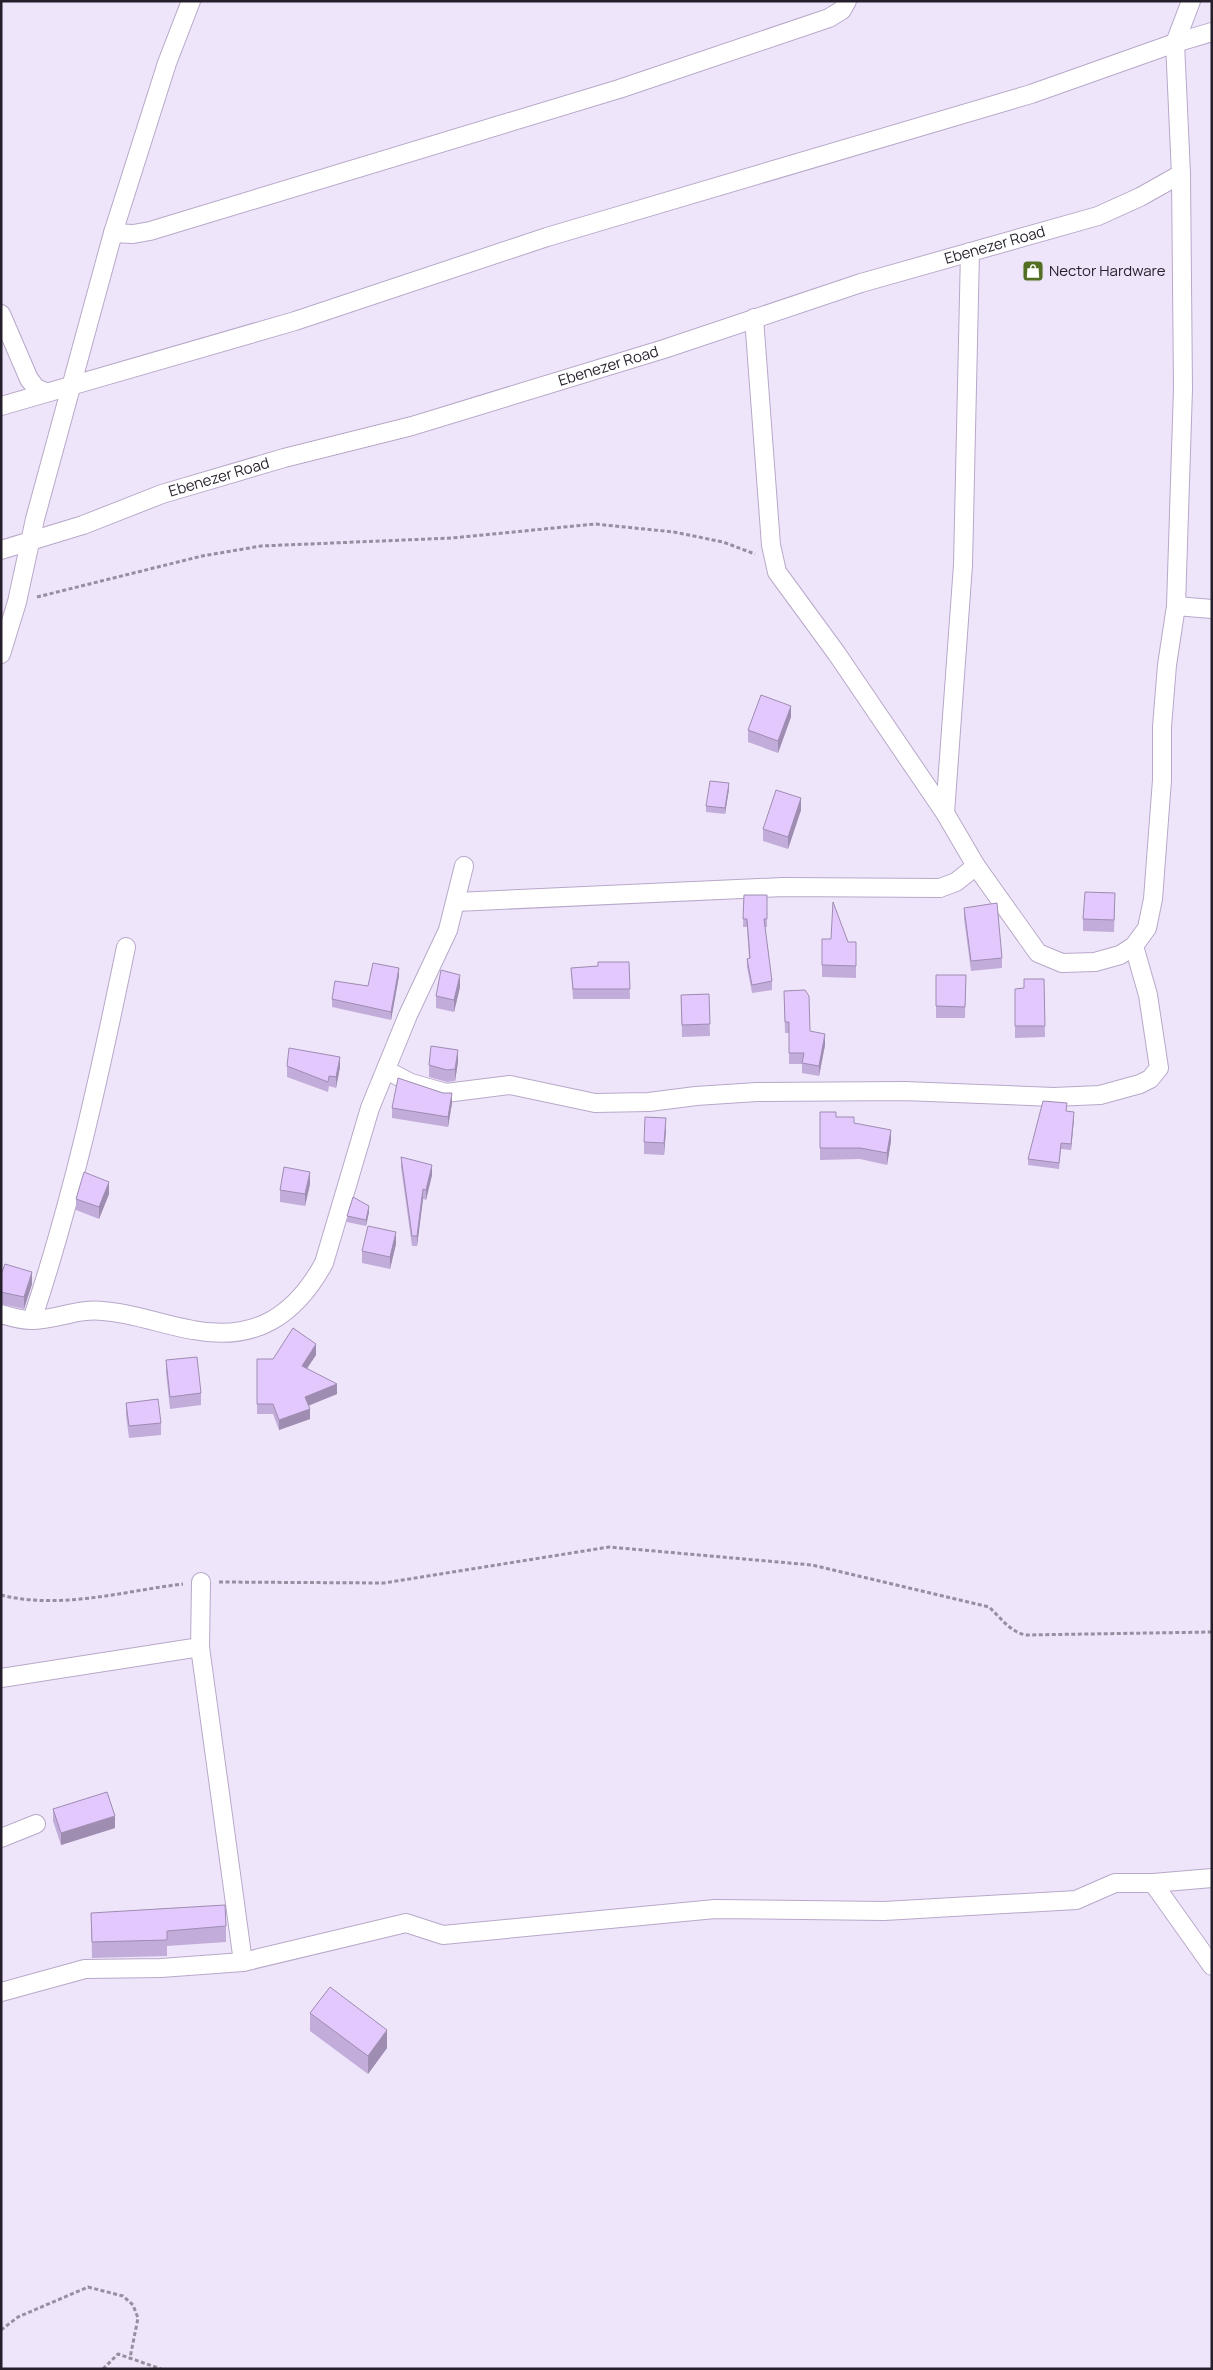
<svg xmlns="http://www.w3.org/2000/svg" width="1213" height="2370" font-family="Manrope,sans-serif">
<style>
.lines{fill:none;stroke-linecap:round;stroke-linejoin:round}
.street-casing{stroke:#b8a8c9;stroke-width:20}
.path{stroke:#978ea0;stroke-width:3;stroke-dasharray:4 2.5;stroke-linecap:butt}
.street{stroke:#fff;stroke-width:18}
.wall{fill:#c2acda}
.shaded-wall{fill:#9e8cb1}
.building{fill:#e2c8fd;stroke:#9e8cb1}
.labels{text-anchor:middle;stroke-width:4;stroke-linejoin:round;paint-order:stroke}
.street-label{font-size:15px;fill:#251e2b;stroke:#efe5fa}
.poi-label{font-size:15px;fill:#251e2b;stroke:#efe5fa;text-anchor:start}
</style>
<rect width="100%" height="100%" fill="#efe5fa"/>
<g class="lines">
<!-- street casing -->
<g class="street-casing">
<g id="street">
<path d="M 113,233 L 133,234 L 150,231 L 619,89 L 829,18 L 842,10 L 847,1"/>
<path d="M 1,314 L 29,379 L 36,388 L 45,392"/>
<path d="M 754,318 L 771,545 L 777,572 L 837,654 L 945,813 L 976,866 L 1038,953 L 1062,963 L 1095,962 L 1120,955 L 1134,946 L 1147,928 L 1153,899 L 1162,780 L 1162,727 L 1167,665 L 1176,606 L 1183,389 L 1181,174 L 1175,43 L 1191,1"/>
<path d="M 1,406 L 295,321 L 547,237 L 1031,94 L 1175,43 L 1212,32"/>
<path id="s1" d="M 1,550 L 83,525 L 162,494 L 284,458 L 412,426 L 664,349 L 861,283 L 1098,216 L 1140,197 L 1181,174"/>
<path d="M 1176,606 L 1212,609"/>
<path d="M 1,654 L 17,602 L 35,519 L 113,233 L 167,63 L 191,1"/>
<path d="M 945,813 L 963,565 L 970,252"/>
<path d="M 456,902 L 783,887 L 940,888 L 956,882 L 976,866"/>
<path d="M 386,1070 L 411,1083 L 446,1093 L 510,1085 L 595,1103 L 649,1102 L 696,1096 L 757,1092 L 904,1091 L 1054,1097 L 1100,1095 L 1140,1084 L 1150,1079 L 1159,1068 L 1148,995 L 1134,946"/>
<path d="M 1,1314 C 11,1317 21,1320 31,1320 C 56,1320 78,1308 103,1311 C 133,1313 163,1325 193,1330 C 255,1342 295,1316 324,1263 L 370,1108 L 408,1015 L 448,930 L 464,866"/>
<path d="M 32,1320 C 73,1198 100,1073 126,947"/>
<path d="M 201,1582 L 200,1647 L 243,1962"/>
<path d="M 1,1678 L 200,1647"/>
<path d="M 1,1838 L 36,1824"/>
<path d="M 1153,1883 L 1212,1878"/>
<path d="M 1,1992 L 85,1969 L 161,1968 L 243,1962 L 406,1923 L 443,1935 L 715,1909 L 884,1911 L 1076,1900 L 1115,1883 L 1153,1883 L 1212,1966"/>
</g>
</g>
<!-- path -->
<g class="path">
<path d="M 37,597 L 202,556 L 261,546 L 452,538 L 595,524 L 674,532 L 723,542 L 755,554"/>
<path d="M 219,1582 L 384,1583 L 609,1547 L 812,1565 L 989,1607 C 1001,1618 1010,1632 1026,1635 L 1212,1632"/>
<path d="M 1,1595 C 62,1610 123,1591 183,1584"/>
<path d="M 1,2330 L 18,2317 L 88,2287 L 123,2296 L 133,2305 L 138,2318 L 130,2358"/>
<path d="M 103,2369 L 118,2354 L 161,2369"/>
</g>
<!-- street -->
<use href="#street" class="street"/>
</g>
<!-- wall -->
<g class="wall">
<path d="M 791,717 L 778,753 L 748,742 L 748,730 Z"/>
<path d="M 729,789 L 725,814 L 706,812 L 706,806 Z"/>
<path d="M 801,810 L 788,849 L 763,841 L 763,829 Z"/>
<path d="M 744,895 L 767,895 L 767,927 L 765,927 L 772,981 L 772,990 L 752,993 L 747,967 L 747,959 L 749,958 L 747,927 L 743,927 Z"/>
<path d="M 1115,905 L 1114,932 L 1083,931 L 1083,919 Z"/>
<path d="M 964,908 L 1002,958 L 1002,968 L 971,971 L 964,918 Z"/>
<path d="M 822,939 L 848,942 L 856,942 L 856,978 L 822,977 Z"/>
<path d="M 629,962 L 630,999 L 573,999 L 571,968 L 598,966 Z"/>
<path d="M 936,975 L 966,975 L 965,1018 L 936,1018 Z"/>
<path d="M 399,976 L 391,1020 L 332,1007 L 332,999 Z"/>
<path d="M 1044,979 L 1045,1037 L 1015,1038 L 1015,989 L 1024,988 Z"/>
<path d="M 460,987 L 454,1012 L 436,1008 L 436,996 Z"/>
<path d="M 784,991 L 810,1031 L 825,1045 L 819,1076 L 802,1073 L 802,1064 L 789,1064 L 789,1033 L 785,1033 Z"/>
<path d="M 709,994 L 710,1036 L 682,1037 L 681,995 Z"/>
<path d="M 458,1062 L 455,1081 L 447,1082 L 429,1077 L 429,1065 Z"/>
<path d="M 287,1066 L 340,1067 L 336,1088 L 329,1086 L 328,1092 L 287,1077 Z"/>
<path d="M 452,1103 L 448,1127 L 392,1118 L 392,1108 Z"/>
<path d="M 1067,1111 L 1074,1118 L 1071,1150 L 1061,1149 L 1059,1169 L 1028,1165 L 1028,1159 Z"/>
<path d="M 820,1112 L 854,1123 L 891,1141 L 887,1165 L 860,1159 L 820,1160 Z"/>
<path d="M 666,1130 L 664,1155 L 644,1154 L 644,1142 Z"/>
<path d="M 401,1157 L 432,1175 L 426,1200 L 423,1199 L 417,1246 L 412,1246 L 401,1167 Z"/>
<path d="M 310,1184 L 305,1206 L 280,1202 L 280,1190 Z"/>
<path d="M 109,1194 L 99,1219 L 76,1210 L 76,1199 Z"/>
<path d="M 369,1212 L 366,1226 L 347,1222 L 347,1216 Z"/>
<path d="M 396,1244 L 390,1269 L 362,1263 L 362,1251 Z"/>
<path d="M 1,1275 L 32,1284 L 24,1309 L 1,1304 Z"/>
<path d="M 316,1355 L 307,1368 L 337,1394 L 308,1406 L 310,1419 L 279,1430 L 273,1414 L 257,1414 L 257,1359 L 273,1359 Z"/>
<path d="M 166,1360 L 201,1393 L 201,1405 L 170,1409 L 166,1372 Z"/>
<path d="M 126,1403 L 161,1423 L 161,1435 L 129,1438 L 126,1415 Z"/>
<path d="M 53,1809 L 115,1828 L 61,1845 L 53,1821 Z"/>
<path d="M 91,1913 L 226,1926 L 226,1942 L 167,1946 L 167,1956 L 92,1958 Z"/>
<path d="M 310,2013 L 387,2048 L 368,2074 L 310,2031 Z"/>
</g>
<!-- shaded-wall -->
<g class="shaded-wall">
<path d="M 791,706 L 791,717 L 778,753 L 778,741 Z"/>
<path d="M 729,783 L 729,789 L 725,814 L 725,808 Z"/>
<path d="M 801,798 L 801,810 L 788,849 L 788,837 Z"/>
<path d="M 399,968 L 399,976 L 391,1020 L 391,1012 Z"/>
<path d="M 460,975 L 460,987 L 454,1012 L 454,1000 Z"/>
<path d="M 825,1034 L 825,1045 L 819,1076 L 819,1066 Z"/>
<path d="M 458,1050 L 458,1062 L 455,1081 L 455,1069 Z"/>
<path d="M 340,1057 L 340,1067 L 336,1088 L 336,1077 Z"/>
<path d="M 452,1093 L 452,1103 L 448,1127 L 448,1117 Z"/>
<path d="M 1074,1112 L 1074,1118 L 1071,1150 L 1071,1144 Z"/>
<path d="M 666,1118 L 666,1130 L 664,1155 L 664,1143 Z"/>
<path d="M 891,1130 L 891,1141 L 887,1165 L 887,1153 Z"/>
<path d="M 432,1165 L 432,1175 L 426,1200 L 426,1190 Z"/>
<path d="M 310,1172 L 310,1184 L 305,1206 L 305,1194 Z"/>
<path d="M 109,1182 L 109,1194 L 99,1219 L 99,1207 Z"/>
<path d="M 423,1189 L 423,1199 L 417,1246 L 417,1236 Z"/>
<path d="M 369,1206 L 369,1212 L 366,1226 L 366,1220 Z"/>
<path d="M 396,1232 L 396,1244 L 390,1269 L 390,1257 Z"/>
<path d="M 32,1272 L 32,1284 L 24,1309 L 24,1297 Z"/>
<path d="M 316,1344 L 316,1355 L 302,1376 L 302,1366 Z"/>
<path d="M 337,1384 L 337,1394 L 305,1407 L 305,1397 Z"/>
<path d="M 310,1409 L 310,1419 L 279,1430 L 279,1420 Z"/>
<path d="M 115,1816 L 115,1828 L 61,1845 L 61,1833 Z"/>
<path d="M 387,2030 L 387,2048 L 368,2074 L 368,2056 Z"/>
</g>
<!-- building -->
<g class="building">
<path d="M 761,695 L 791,706 L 778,741 L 748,730 Z"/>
<path d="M 710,781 L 729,783 L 725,808 L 706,806 Z"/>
<path d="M 776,790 L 801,798 L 788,837 L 763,829 Z"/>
<path d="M 1085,892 L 1115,893 L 1114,920 L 1083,919 Z"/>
<path d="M 744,895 L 767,895 L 767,919 L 764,919 L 772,981 L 752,985 L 747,959 L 750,958 L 747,919 L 743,919 Z"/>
<path d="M 833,902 L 848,942 L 856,942 L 856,966 L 822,965 L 822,939 L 831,939 Z"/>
<path d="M 997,903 L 1002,958 L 971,961 L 964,908 Z"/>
<path d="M 598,962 L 629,962 L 630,989 L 573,989 L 571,968 L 598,966 Z"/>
<path d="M 373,963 L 399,968 L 391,1012 L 332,999 L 335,981 L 368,986 Z"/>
<path d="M 441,970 L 460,975 L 454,1000 L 436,996 Z"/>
<path d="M 936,975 L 966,975 L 965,1007 L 936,1006 Z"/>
<path d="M 1024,979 L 1044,979 L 1045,1026 L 1015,1026 L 1015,989 L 1024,988 Z"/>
<path d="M 805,990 L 809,996 L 810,1031 L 825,1034 L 819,1066 L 802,1063 L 804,1053 L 789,1053 L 789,1022 L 785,1022 L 784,991 Z"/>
<path d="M 709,994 L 710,1024 L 682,1025 L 681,995 Z"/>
<path d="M 431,1046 L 458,1050 L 455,1069 L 447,1070 L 429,1065 Z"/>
<path d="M 289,1048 L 340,1057 L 336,1077 L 329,1076 L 328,1082 L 287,1066 Z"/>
<path d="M 398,1078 L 443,1093 L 452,1093 L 448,1117 L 392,1108 Z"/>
<path d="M 1043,1101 L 1067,1103 L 1066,1111 L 1074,1112 L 1071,1144 L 1061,1143 L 1059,1163 L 1028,1159 Z"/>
<path d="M 820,1112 L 836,1112 L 836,1117 L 854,1117 L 854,1123 L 891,1130 L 887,1153 L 860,1148 L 820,1148 Z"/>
<path d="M 645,1117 L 666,1118 L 664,1143 L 644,1142 Z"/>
<path d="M 401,1157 L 432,1165 L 426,1190 L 423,1189 L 417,1236 L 412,1236 Z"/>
<path d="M 284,1167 L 310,1172 L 305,1194 L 280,1190 Z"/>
<path d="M 84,1172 L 109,1182 L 99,1207 L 76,1199 Z"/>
<path d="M 353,1197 L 369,1206 L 366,1220 L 347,1216 Z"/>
<path d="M 368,1226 L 396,1232 L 390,1257 L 362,1251 Z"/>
<path d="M 5,1264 L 32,1272 L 24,1297 L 1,1292 L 1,1275 Z"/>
<path d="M 293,1328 L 316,1344 L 302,1366 L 337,1384 L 305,1397 L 310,1409 L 279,1420 L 273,1404 L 257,1404 L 257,1359 L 273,1359 Z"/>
<path d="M 197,1357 L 201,1393 L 170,1397 L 166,1360 Z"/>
<path d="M 158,1399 L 161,1423 L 129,1426 L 126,1403 Z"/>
<path d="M 107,1792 L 115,1816 L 61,1833 L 53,1809 Z"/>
<path d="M 225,1905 L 226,1926 L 167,1931 L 167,1940 L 92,1942 L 91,1913 Z"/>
<path d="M 330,1987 L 387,2030 L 368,2056 L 310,2013 Z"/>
</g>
<!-- icons -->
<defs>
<g id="shop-square" transform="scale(1.125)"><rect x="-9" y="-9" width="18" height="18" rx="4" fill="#536f23" stroke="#efe5fa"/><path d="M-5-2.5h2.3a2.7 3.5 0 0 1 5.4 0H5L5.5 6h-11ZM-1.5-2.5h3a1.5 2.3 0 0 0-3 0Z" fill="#fff"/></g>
</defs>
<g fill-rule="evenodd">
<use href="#shop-square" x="1033" y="271"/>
</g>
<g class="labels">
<!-- street labels -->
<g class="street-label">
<text dy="5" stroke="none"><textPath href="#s1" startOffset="1040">Ebenezer Road</textPath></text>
<text dy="5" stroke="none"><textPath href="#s1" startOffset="635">Ebenezer Road</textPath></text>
<text dy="5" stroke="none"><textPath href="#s1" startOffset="230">Ebenezer Road</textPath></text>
</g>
<!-- poi labels -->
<g class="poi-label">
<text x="1049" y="276">Nector Hardware</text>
</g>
</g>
<!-- border -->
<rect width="1213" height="2370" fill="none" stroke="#251e2b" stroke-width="5"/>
</svg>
